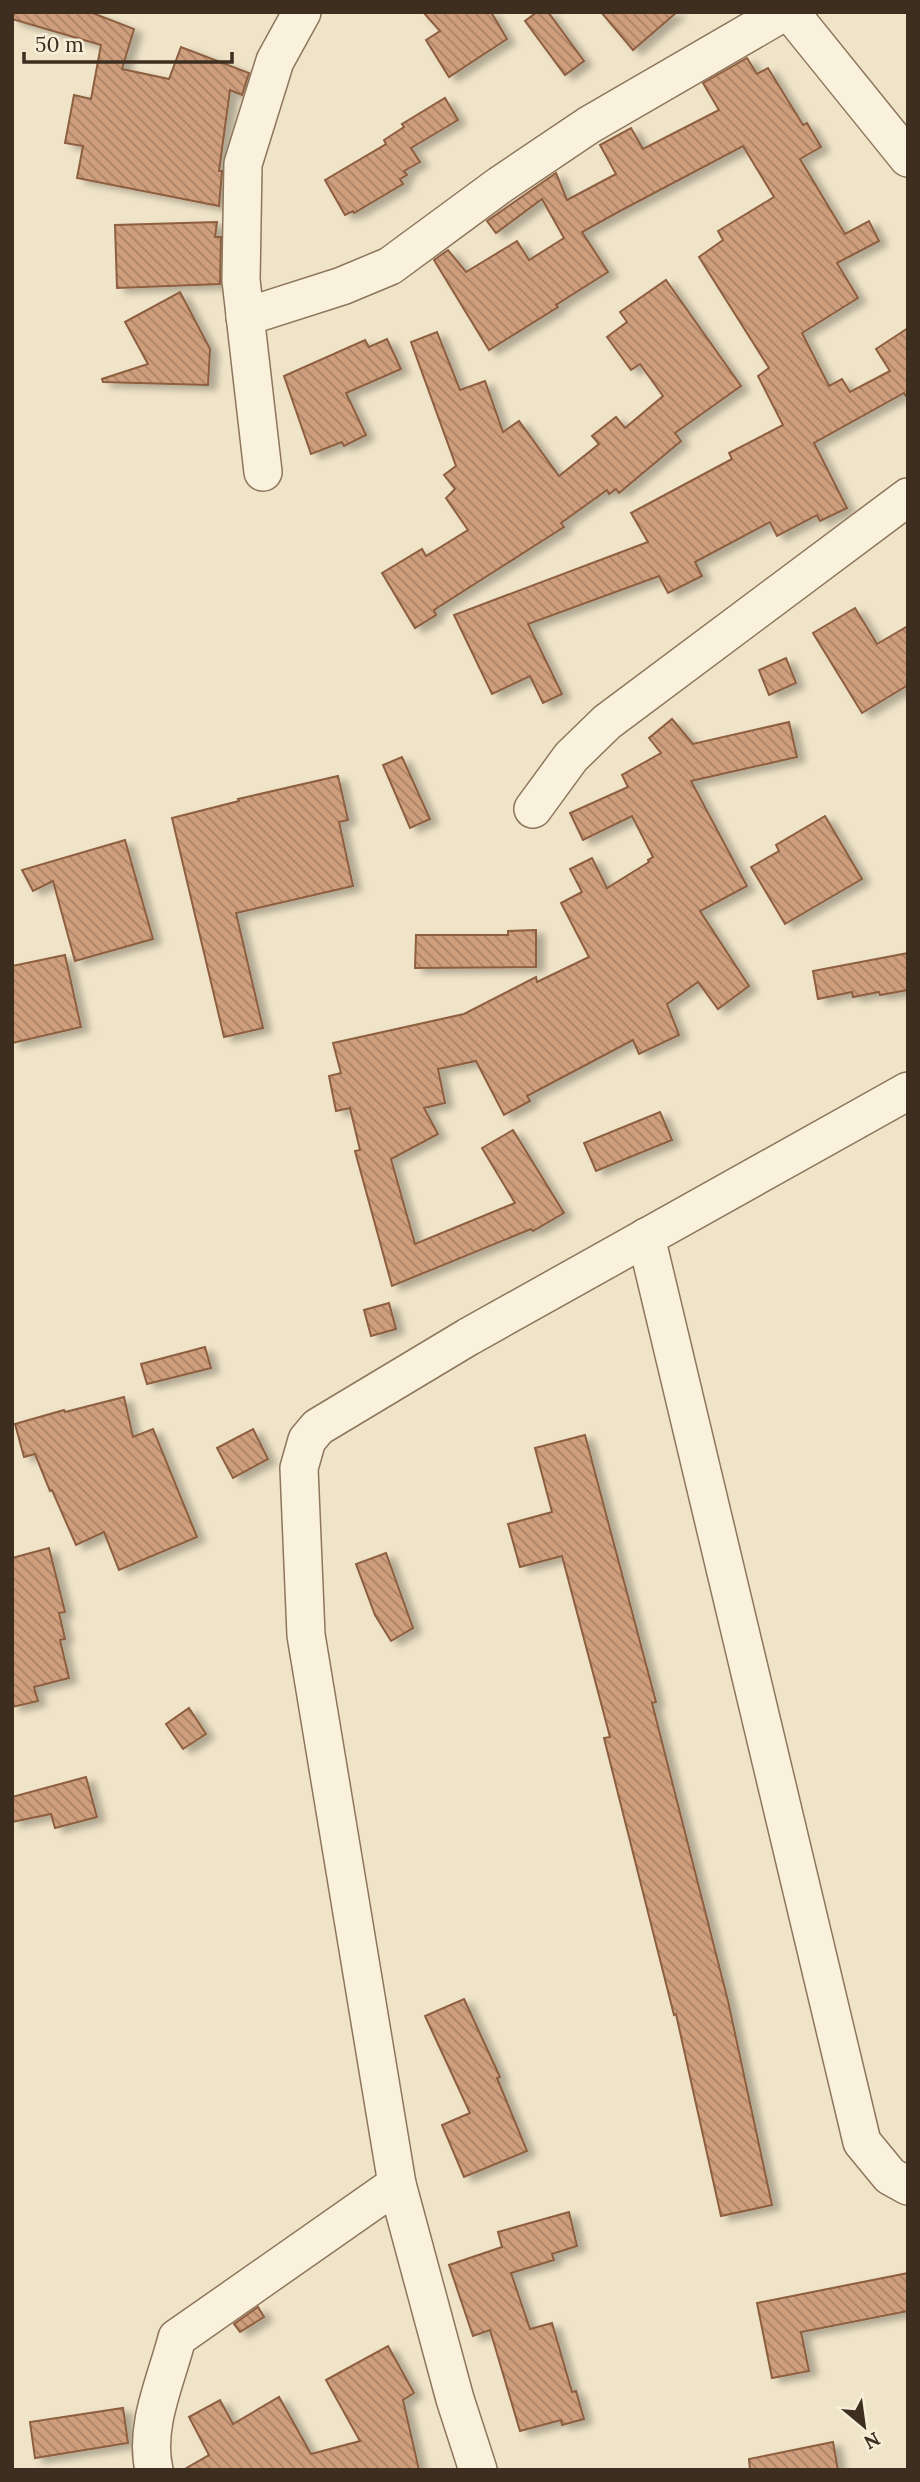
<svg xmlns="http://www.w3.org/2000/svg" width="920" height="2482" font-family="Lora,serif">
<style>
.building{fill:url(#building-back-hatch);stroke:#8d5f41;stroke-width:2;filter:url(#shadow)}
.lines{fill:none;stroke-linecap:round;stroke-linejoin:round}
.minor-casing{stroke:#8d765c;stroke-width:40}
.minor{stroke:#faf1dc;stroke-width:37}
</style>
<defs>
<pattern id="building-back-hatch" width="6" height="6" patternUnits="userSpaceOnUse" patternTransform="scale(1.75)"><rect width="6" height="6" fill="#cf9f7d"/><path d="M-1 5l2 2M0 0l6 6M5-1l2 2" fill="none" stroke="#a98266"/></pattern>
<filter id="shadow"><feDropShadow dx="8" dy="4.5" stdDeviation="3.5" flood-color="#0004"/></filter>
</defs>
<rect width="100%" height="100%" fill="#f0e4c8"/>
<!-- building -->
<g class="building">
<path d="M 12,12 L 90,12 L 134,29 L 122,69 L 169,79 L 181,47 L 249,73 L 242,95 L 230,90 L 219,171 L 222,171 L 219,206 L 77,178 L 83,146 L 65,143 L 74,95 L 91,99 L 101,45 L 12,19 Z"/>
<path d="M 423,12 L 491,12 L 507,39 L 449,77 L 426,40 L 440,31 Z"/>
<path d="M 537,12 L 548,12 L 584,61 L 565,75 L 525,21 Z"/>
<path d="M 601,12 L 677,12 L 633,50 Z"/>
<path d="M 747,58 L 757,74 L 768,68 L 803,125 L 807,123 L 821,147 L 800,159 L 845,234 L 869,221 L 879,241 L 837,263 L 858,298 L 802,333 L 829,386 L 842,379 L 850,392 L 890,371 L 876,349 L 908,328 L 908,399 L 904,393 L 814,443 L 847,508 L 820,521 L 817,515 L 777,536 L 770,522 L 695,562 L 702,576 L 668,593 L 659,576 L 528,624 L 562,694 L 543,703 L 530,676 L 492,694 L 454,615 L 648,542 L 631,513 L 732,459 L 729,453 L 783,425 L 758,376 L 769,368 L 699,257 L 723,240 L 718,231 L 774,197 L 743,146 L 620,211 L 582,232 L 608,272 L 556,305 L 558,307 L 489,350 L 434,260 L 448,250 L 466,272 L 517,241 L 529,260 L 564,238 L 542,199 L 496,233 L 487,221 L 556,173 L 567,200 L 616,174 L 600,145 L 631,128 L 643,149 L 719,110 L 703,83 Z"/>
<path d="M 445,98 L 458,120 L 411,148 L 420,162 L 404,171 L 407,175 L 400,179 L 403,184 L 354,213 L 353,211 L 345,215 L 325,180 L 386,144 L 384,140 L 404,127 L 402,124 Z"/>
<path d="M 217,222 L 215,237 L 221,237 L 220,284 L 117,288 L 115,225 Z"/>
<path d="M 666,280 L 741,386 L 675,433 L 681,441 L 619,493 L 616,489 L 609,494 L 607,490 L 561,523 L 564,527 L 434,610 L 436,615 L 415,628 L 382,573 L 422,549 L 426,556 L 468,530 L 446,498 L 455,489 L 444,475 L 456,466 L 411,342 L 437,332 L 460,390 L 485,381 L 503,432 L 519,421 L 559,476 L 599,444 L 592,436 L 616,417 L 625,428 L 663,396 L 640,364 L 631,370 L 607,337 L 627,322 L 620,312 Z"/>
<path d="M 180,292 L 210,349 L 208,385 L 103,382 L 102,379 L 148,364 L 125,322 Z"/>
<path d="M 387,339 L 401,369 L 346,393 L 366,435 L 344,446 L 342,442 L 311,454 L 284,376 L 365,340 L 369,347 Z"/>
<path d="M 855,608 L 877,644 L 908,626 L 908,685 L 862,713 L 813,633 Z"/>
<path d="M 786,658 L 796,683 L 769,695 L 759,670 Z"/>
<path d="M 672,719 L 693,744 L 789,722 L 797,757 L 691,781 L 747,886 L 700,911 L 749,986 L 718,1009 L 698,982 L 667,1004 L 679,1035 L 639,1054 L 633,1040 L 527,1096 L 530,1101 L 504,1115 L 476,1061 L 438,1069 L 445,1103 L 424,1108 L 438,1134 L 391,1159 L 415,1244 L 515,1203 L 482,1148 L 513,1130 L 564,1213 L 533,1231 L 531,1229 L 392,1286 L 355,1151 L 360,1150 L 350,1108 L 336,1111 L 329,1076 L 341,1073 L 333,1043 L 464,1014 L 536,977 L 537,982 L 589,957 L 561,903 L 582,892 L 570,869 L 592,858 L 607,888 L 649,862 L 648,860 L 653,857 L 632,816 L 583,840 L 570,813 L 628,787 L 622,775 L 661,753 L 649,738 Z"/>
<path d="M 402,757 L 430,819 L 410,828 L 383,765 Z"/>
<path d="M 338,776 L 348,820 L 339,822 L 353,886 L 236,913 L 263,1028 L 224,1037 L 172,818 L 239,801 L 238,799 Z"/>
<path d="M 825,816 L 862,879 L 785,924 L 751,867 L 779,851 L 776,845 Z"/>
<path d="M 125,840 L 153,939 L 75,961 L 53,881 L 33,891 L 22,870 Z"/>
<path d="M 536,930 L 536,967 L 415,968 L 416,935 L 508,935 L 508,931 Z"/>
<path d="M 908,953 L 908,990 L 880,995 L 879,992 L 853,997 L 852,992 L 818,999 L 813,971 Z"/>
<path d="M 65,955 L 81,1027 L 12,1043 L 12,966 Z"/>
<path d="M 660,1112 L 672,1140 L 596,1171 L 584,1143 Z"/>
<path d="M 389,1303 L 396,1329 L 371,1336 L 364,1310 Z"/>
<path d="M 205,1347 L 211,1368 L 147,1384 L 141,1364 Z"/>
<path d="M 124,1397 L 133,1437 L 153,1429 L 197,1537 L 119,1570 L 104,1532 L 76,1545 L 52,1490 L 50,1491 L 35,1454 L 24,1457 L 15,1424 L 64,1410 L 65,1412 Z"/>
<path d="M 253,1429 L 268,1459 L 233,1478 L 217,1448 Z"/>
<path d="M 585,1435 L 656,1702 L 652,1703 L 728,2001 L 772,2205 L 721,2216 L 676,2014 L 674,2015 L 604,1738 L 610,1737 L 562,1556 L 520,1567 L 508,1524 L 552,1512 L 535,1448 Z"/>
<path d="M 49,1548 L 65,1612 L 59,1613 L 65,1639 L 60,1640 L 69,1678 L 34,1687 L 38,1701 L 12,1707 L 12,1558 Z"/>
<path d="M 386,1553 L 413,1628 L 391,1641 L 375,1615 L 356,1564 Z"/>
<path d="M 189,1708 L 206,1734 L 183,1749 L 166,1724 Z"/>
<path d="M 86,1777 L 97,1817 L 55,1828 L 51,1814 L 12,1822 L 12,1797 Z"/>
<path d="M 464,1999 L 500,2077 L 497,2078 L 527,2151 L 464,2177 L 442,2125 L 470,2113 L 425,2016 Z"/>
<path d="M 569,2212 L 577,2246 L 552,2254 L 554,2260 L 511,2273 L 530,2329 L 552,2323 L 572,2392 L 576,2391 L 584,2419 L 562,2425 L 561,2420 L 520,2431 L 490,2330 L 473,2336 L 449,2265 L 502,2247 L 498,2232 Z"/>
<path d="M 908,2273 L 908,2311 L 801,2332 L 809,2371 L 772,2378 L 757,2303 Z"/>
<path d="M 258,2307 L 264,2317 L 240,2332 L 234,2324 Z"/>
<path d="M 388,2346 L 414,2393 L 403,2400 L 419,2470 L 183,2470 L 209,2455 L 189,2417 L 220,2400 L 233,2424 L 279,2397 L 311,2454 L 360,2441 L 326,2380 Z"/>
<path d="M 123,2408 L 128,2443 L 35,2458 L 30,2422 Z"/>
<path d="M 833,2442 L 838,2470 L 750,2470 L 749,2459 Z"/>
</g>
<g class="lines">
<!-- minor casing -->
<g class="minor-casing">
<g id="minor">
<path d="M 790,12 L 908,158"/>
<path d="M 245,317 L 342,286 L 390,266 L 500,185 L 589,125 L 784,12"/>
<path d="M 263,472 L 241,280 L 243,164 L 275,61 L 302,12"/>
<path d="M 533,809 L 571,757 L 607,722 L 908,497"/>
<path d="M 646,1237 L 862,2142 L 890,2176 L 908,2186"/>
<path d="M 154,2470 C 144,2426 166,2381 177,2338 L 397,2184"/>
<path d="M 478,2470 L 455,2399 L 397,2184 L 306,1635 L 299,1468 L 307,1440 L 318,1427 L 468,1337 L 908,1091"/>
</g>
</g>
<!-- minor -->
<use href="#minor" class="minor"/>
</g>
<!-- border -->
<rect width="920" height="2482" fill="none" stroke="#3d2e20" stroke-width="28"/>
<!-- north arrow -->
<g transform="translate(864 2426) rotate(151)" stroke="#f7eed8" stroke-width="5" paint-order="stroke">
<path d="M0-5L12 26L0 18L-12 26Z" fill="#3d2e20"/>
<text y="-10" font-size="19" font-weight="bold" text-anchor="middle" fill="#3d2e20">N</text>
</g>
<!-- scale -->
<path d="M24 52v10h208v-10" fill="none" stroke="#3d2e20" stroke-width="3.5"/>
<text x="35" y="52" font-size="21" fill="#3d2e20" stroke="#f7eed8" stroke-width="5" paint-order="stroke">50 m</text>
</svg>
